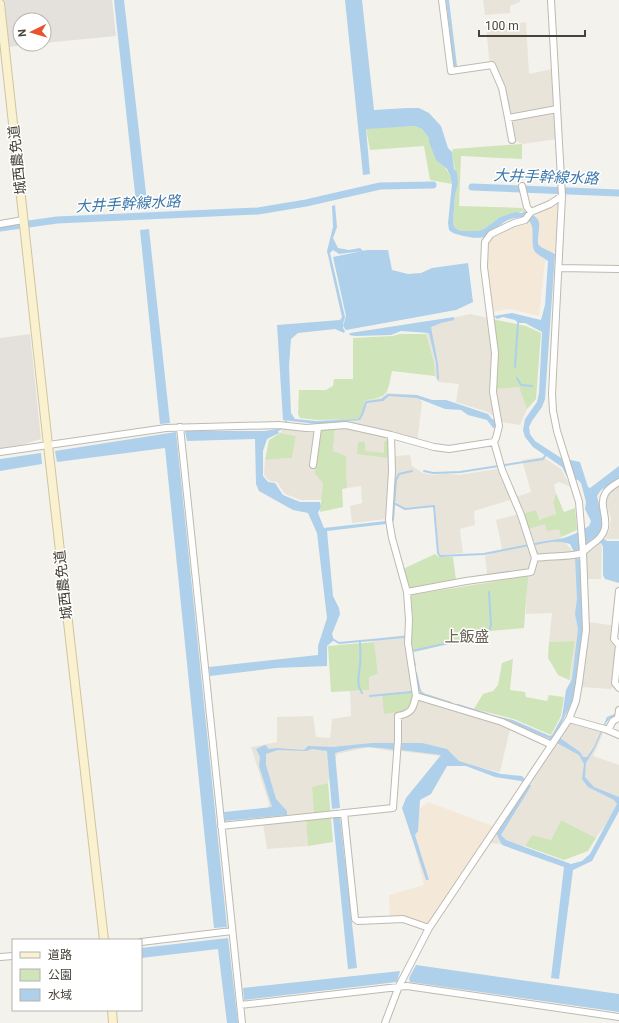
<svg xmlns="http://www.w3.org/2000/svg" width="619" height="1023" viewBox="0 0 619 1023" font-family="Roboto,'Noto Sans JP',sans-serif">
	<style>
		.residential { fill: #e8e4da }
		.commercial { fill: #f4e9d9 }
		.industrial { fill: #e4e1dd }
		.green { fill: #cfe4b9 }
		.water { fill: #aed0eb }
		.lines { fill: none; stroke-linecap: round; stroke-linejoin: round }
		.stream { stroke: #aed0eb; stroke-width: 2 }
		.canal { stroke: #aed0eb; stroke-width: 7 }
		.street-casing { stroke: #bfbaaf; stroke-width: 8 }
		.secondary-casing { stroke: #cfc59f; stroke-width: 10 }
		.street { stroke: #fff; stroke-width: 6 }
		.secondary { stroke: #faf1d0; stroke-width: 8 }
		.labels { text-anchor: middle; stroke-width: 3; stroke-linejoin: round; paint-order: stroke }
		.street-label { font-size: 14px; fill: #48433a; stroke: #fff }
		.water-label { font-size: 15px; font-style: italic; fill: #3c78ab; stroke: #fff }
		.neighbourhood-label { font-size: 15px; fill: #6a6152; stroke: #fff }
	</style>
	<rect width="100%" height="100%" fill="#f4f2ec"/>
	<!-- residential -->
	<path class="residential" d="M483 0H520V2L510 6V13L485 15Z
		M526 22 529 74 552 69 557 139 522 144 508 136 500 89 490 68 486 27Z
		M470 314 492 319 496 389 519 386 527 409 520 425 501 422 488 412 456 402 459 384 438 382 435 376 434 362 426 334 429 323Z
		M387 393 417 395 422 402 417 444 397 438 394 439V456L410 455 412 466 423 473 434 475 445 473 459 475 503 468 516 497 531 492 522 460 543 457 561 469 571 487 559 482 554 485 556 493 553 503 561 537 573 552 588 550 599 543 602 546 601 579H587L588 622 618 626 615 686 610 689 581 687 569 680 575 641 549 642 552 613 526 614 527 576 490 582 487 575 485 556 502 549 496 520 519 514 513 499 474 511 475 525 460 529 463 553 439 555 435 506 405 508 390 498 387 519 352 523 350 506 362 503 361 486 347 488 346 457 333 452 335 429 338 419H358L363 405 366 400 381 398Z
		M284 428 319 430 323 483 322 500H301L285 494 277 482 269 481 264 475 265 460 292 458 296 436 280 433Z
		M619 485V539H605L610 528 611 518 606 504V494Z
		M406 635 414 696 498 722 510 729 500 772 459 763 440 756 400 751 395 752 369 747 337 754 328 783 312 787 314 818 306 819 308 846 267 849 263 824 269 804 251 747 277 742V717L313 716 316 737 330 738 332 719 351 716 350 691 369 690V677L378 674 373 639Z
		M572 716 601 725 604 731 593 756 619 765V806L596 838 561 820 551 840 532 835 525 846 489 843Z"/>
	<!-- commercial -->
	<path class="commercial" d="M561 200 557 250 545 262 539 316 510 309 491 312 486 270V244L505 229 525 222Z
		M428 802 493 826 424 930 390 916 389 895 424 885 408 819Z"/>
	<!-- industrial -->
	<path class="industrial" d="M3 0H112L116 36 44 43V20H20V44H35L8 47Z
		M30 334 41 439 15 447 0 449V338Z"/>
	<!-- green -->
	<path class="green" d="M415 126 422 129 429 138 443 165 450 175 452 184 430 180 424 146 370 150 366 128Z
		M522 144V159L461 156 459 206 522 208 524 211 500 217 484 229 478 231H461L455 228 453 223 455 195 457 183 452 152 453 149Z
		M492 319 526 326 541 333 536 399 527 409 519 387 495 389Z
		M400 334H426L434 362 435 376 392 371C387 393 390 397 366 400 362 406 363 414 358 419L317 420 300 418 298 414 299 390H326L333 386 334 379H353V338L393 336Z
		M335 429 333 451 346 456 347 488 342 489 343 507 320 512 323 483 315 474 319 430Z
		M280 433 296 436 292 458 265 460 269 440Z
		M388 440V458L357 454 358 442H365V451L384 453V441Z
		M556 493 564 512 575 508 577 530 561 537 559 529 547 531 545 524 528 529 523 514 536 510 539 520 556 514 553 503Z
		M435 554 439 557H453L456 580 410 588 403 569Z
		M528 576 524 628 490 631 481 636 414 652 410 639 413 622 411 595Z
		M575 641 569 680 558 675 548 658 549 642Z
		M374 642 378 674 369 677V690L331 692 328 646Z
		M513 659 510 690 525 692 526 697 547 701 549 695 564 697 561 716 551 735 514 719 474 709 483 694 493 691 498 685 502 663Z
		M413 691 414 696 406 711 384 714 382 694Z
		M328 783 333 842 308 846 306 819 314 818 312 787Z
		M561 820 596 838 588 851 564 860 525 846 532 835 551 840Z"/>
	<!-- water -->
	<path class="water" d="M114 0H124L147 202 136 203Z
		M345 0H362L374 110 407 108H419L429 113 441 126 448 148 452 152 454 169 457 173 458 183 455 195 453 223 455 228 461 231H478L484 229 500 217 516 212 522 213 524 211C547 219 537 226 538 244L541 247 555 254 545 399 542 407 532 421 529 427 530 434 535 441 561 458 580 462 588 487 590 488 619 466V478L601 490 597 496 604 524 599 535 607 541H619V583L605 579 603 575V546L596 538 595 537 577 551 574 552 570 544C558 540 547 542 536 545L534 544 535 543C543 541 552 540 560 539 570 537 580 531 589 526L591 521 585 509 586 502 581 483 578 480 567 477 562 467 533 447 525 437 523 430 525 419 537 402 539 393 542 332 525 323H518L515 320 503 317 497 319 494 316 512 313 541 320 545 305 548 261C544 258 538 255 535 252 528 241 540 221 522 218 505 215 497 231 484 237 478 239 469 237 463 236 457 234 453 234 449 230L448 223 452 184 450 175 447 169 436 160 429 142V138L422 129 415 126 366 129 370 174 363 175Z
		M446 0H449L457 66 454 67Z
		M335 205 337 227 333 238 338 248 349 250 360 248 363 251 339 254 333 250 330 253 345 317 343 324V328L345 331 344 333 335 329 298 333 291 339 289 366 291 413 295 419 316 421 358 419C363 414 362 407 366 401L381 399 388 394 417 395 432 400H446L488 414 492 419 496 420V428H493L487 420 468 415 461 410 445 409 417 398 389 396 383 401 367 403 363 415 360 420 316 424 283 420 277 325 340 320 342 317 327 251 333 227 332 206Z
		M149 229 170 423 160 424 140 230Z
		M367 250H388L392 270 408 274 421 273 432 268 468 263 473 302 456 310 346 330 343 326 346 316 333 257Z
		M454 317V320L441 323 431 327 438 364 439 380 437 379 436 363 429 333 401 331 391 335 355 336 349 335 350 333Z
		M277 429 279 433 267 439 263 451V476L268 482 275 483 283 495 300 502H320L321 507 318 513 324 528 386 521V524L327 531 333 596 339 608 340 614 332 634 334 640 327 646V666L276 668 210 676 209 667 318 655V646L327 618 317 533 308 513 293 510 259 491 256 484 255 439 187 441 185 431H264Z
		M176 432 227 927 214 928 165 448 57 462 55 451Z
		M41 453 42 464 0 471V459Z
		M575 557 580 560 584 623 577 678 572 702 555 736 559 739 560 738 580 752 583 757H587L594 747 607 717 615 714 617 715 610 718 606 723 595 748 586 763 585 777 594 787 619 797V811L592 861 573 870 559 979 551 978 564 867 502 845 496 833 528 786 521 781 495 777 466 766H447L431 794 420 800 418 831 415 835 429 880H426L402 808 406 798 441 755 401 750 402 743H422L447 749 459 761 501 774 522 776 531 786 501 835 506 840 571 864 582 861 590 854 617 804 614 800 588 787 582 779 584 764 579 755 557 743 559 741 555 738 552 740 509 722 487 714 513 720 550 736 552 735 562 717 566 690 572 679 578 629 575 614 577 599Z
		M372 743H396L394 750C369 746 360 746 335 753L340 808 332 809 327 751 312 749 306 751 278 750 266 754V765L276 799 287 811V815L225 821 224 812 272 807 259 766 260 757 256 749 265 745 269 749 277 748 304 750 308 746 333 747Z
		M340 817 357 968 348 969 333 818Z
		M228 938 238 1023H227L218 949 141 958V948Z
		M416 965 619 994V1012L410 982 409 978Z
		M400 971 397 982 244 1000 243 988Z"/>
	<g class="lines">
		<!-- stream -->
		<path class="stream" d="M515 367 518 323
			M517 378 521 385 532 386
			M278 430 282 428 286 421
			M424 471 433 473 460 472 543 459 545 456
			M394 503 405 509 434 506 438 553 440 556 484 554 534 544
			M393 520 396 480 399 474 412 471
			M334 640 339 643 404 637
			M360 641C360 649 361 657 360 664 359 675 356 684 362 693
			M411 646 415 666
			M412 651 480 636 489 631 491 625 489 592
			M416 673 420 691 423 694 451 703
			M370 696 412 692
			M458 705 487 714"/>
		<!-- canal -->
		<path class="canal" d="M472 187 619 193
			M0 228 57 220 258 211 306 203 380 186 433 185"/>
		<defs>
			<path id="street" d="M442 0 451 71 492 65 502 88 508 118 557 109
				M508 118 512 140
				M522 186 527 207 531 212
				M0 224 23 220
				M559 268 619 269
				M180 427 242 1023
				M391 435 392 471 389 520 392 538 407 592 409 620 408 643 416 696 502 722 552 745
				M0 452 166 428 279 425 306 428 346 425 391 435 434 447 449 449 494 442
				M313 465 318 428
				M535 558C549 556 565 557 579 554 584 552 587 548 591 545 619 527 596 510 605 494 608 488 614 485 619 482
				M619 591 614 639 619 645 615 683 619 688
				M407 592 466 581 531 572 535 558 521 515 502 470 494 442 496 438 499 426 493 392 495 353 484 267 485 242 491 234 514 223 525 220 531 212 550 204 562 196
				M569 719 605 729 619 735
				M608 730 613 721 618 718 619 710
				M344 813 355 919 358 921 403 919 429 928
				M221 826 393 808 398 740V716C412 713 413 709 416 696
				M141 942 232 931
				M0 957 13 956
				M240 1005 407 986 619 1017
				M385 1023 399 986 429 928 569 719 576 701 579 683 586 630 583 552 579 502 557 431 553 411 552 394 562 196 551 0"/>
			<path id="secondary" d="M0 4 48 445 104 940
				M112 1010 113 1023"/>
		</defs>
		<!-- street casing -->
		<use href="#street" class="street-casing"/>
		<!-- secondary casing -->
		<use href="#secondary" class="secondary-casing"/>
		<!-- street -->
		<use href="#street" class="street"/>
		<!-- secondary -->
		<use href="#secondary" class="secondary"/>
	</g>
	<g class="labels">
		<!-- street labels -->
		<g class="street-label">
			<text transform="translate(17 160) rotate(-96)" y="5">城西農免道</text>
			<text transform="translate(63 585) rotate(-96)" y="5">城西農免道</text>
		</g>
		<!-- water labels -->
		<g class="water-label">
			<text transform="translate(546 177) rotate(2)" y="5">大井手幹線水路</text>
			<text transform="translate(128 204) rotate(-3)" y="5">大井手幹線水路</text>
		</g>
		<!-- neighbourhood labels -->
		<g class="neighbourhood-label">
			<text x="467" y="642">上飯盛</text>
		</g>
	</g>
	<!-- legend -->
	<rect x="12" y="939" width="130" height="72" fill="#ffffff" stroke="#b6b4b0"/>
	<rect x="20" y="952" width="20" height="6" fill="#faf1d0" stroke="#b6b4b0"/>
	<text x="48" y="959" font-size="12" fill="#48433a">道路</text>
	<rect x="20" y="969" width="20" height="12" fill="#cfe4b9" stroke="#b6b4b0"/>
	<text x="48" y="979" font-size="12" fill="#48433a">公園</text>
	<rect x="20" y="989" width="20" height="12" fill="#aed0eb" stroke="#b6b4b0"/>
	<text x="48" y="999" font-size="12" fill="#48433a">水域</text>
	<!-- north arrow -->
	<g transform="translate(32 32) rotate(265)"><circle r="19" fill="#ffffff" stroke="#b6b4b0"/>
	<path d="M0-3L7 15L0 10L-7 15Z" fill="#e75230"/>
	<text y="-6" font-size="11" font-weight="bold" text-anchor="middle" fill="#48433a">N</text>
	</g>
	<!-- scale -->
	<path d="M479 30v6h106v-6" fill="none" stroke="#48433a" stroke-width="2"/>
	<text x="485" y="30" font-size="12" fill="#48433a" stroke="#ffffff" stroke-width="3" paint-order="stroke">100 m</text>
</svg>
